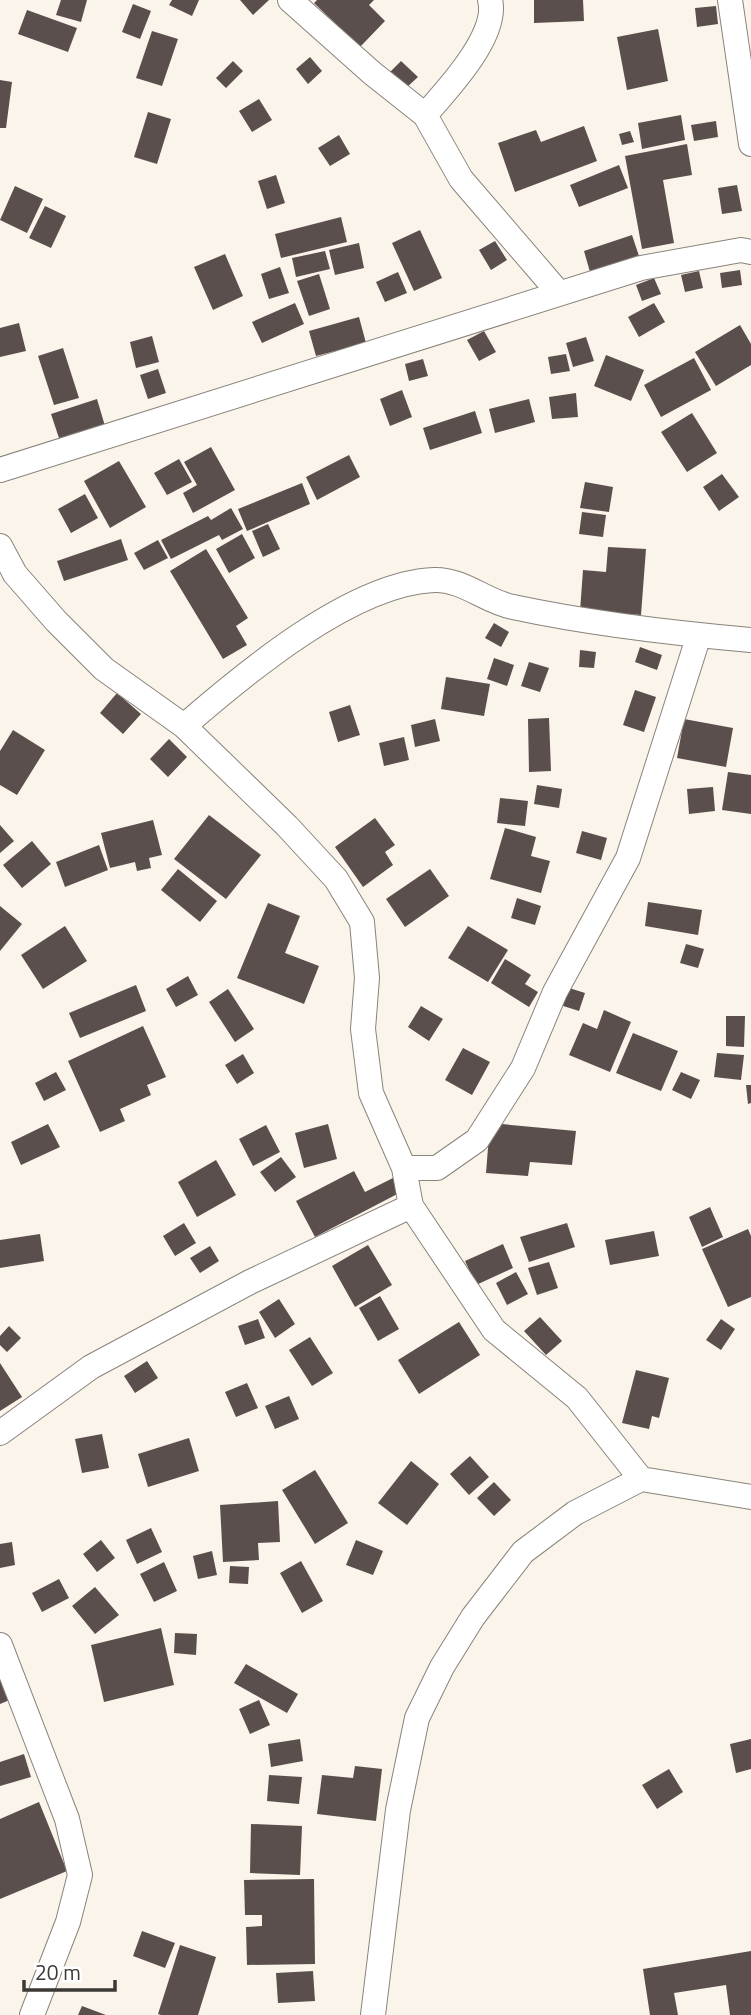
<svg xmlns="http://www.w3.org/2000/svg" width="751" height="2015" viewBox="0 0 751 2015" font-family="'Titillium Web',sans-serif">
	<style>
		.building { fill: #5a4f4d }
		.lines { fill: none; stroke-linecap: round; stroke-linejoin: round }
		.street-casing { stroke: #89837b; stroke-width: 26 }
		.street { stroke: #fff; stroke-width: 24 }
	</style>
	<rect width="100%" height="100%" fill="#fbf4eb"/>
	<!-- building -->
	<path class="building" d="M61 0H87L81 22 56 15Z
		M172 0H199L192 16 169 5Z
		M240 0H269L253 15Z
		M317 0H374L369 5 385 21 360 47 314 3Z
		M534 0H583L584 21 534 23Z
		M133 4 151 11 140 39 122 32Z
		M716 6 718 24 697 27 695 8Z
		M27 10 77 28 68 52 18 34Z
		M658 29 668 81 627 90 617 37Z
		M152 31 178 39 162 86 136 78Z
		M310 57 322 71 308 84 296 69Z
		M233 61 243 71 226 88 216 78Z
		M401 61 418 77 406 88 390 72Z
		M0 80 12 82 6 128H0Z
		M259 99 272 120 252 132 239 111Z
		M148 112 171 119 157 164 134 157Z
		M681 115 685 140 642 149 638 123Z
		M716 121 718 137 694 141 691 125Z
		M584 126 597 161 515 192 498 143 536 130 541 142Z
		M630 131 634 142 622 145 619 134Z
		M339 135 350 154 330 166 318 148Z
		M687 144 692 175 663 180 674 243 642 249 625 156Z
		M619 165 628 188 579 207 570 185Z
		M276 175 285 203 267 209 258 181Z
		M737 185 742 211 722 214 718 188Z
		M15 186 43 199 27 233 0 220Z
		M45 206 66 216 51 248 29 238Z
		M341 217 347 242 281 258 275 234Z
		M420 230 442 278 414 291 392 243Z
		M632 235 639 256 590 272 584 251Z
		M495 241 507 260 491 270 479 250Z
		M359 243 364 268 335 275 329 250Z
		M325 251 330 269 296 277 292 258Z
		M225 254 243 296 213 310 194 267Z
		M280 267 289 293 269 299 261 274Z
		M740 270 742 285 722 288 720 273Z
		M699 271 703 288 685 292 681 275Z
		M398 272 407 293 385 302 376 282Z
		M319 274 330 309 309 316 297 281Z
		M654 278 661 294 642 301 636 285Z
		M295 303 304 324 262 343 252 322Z
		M654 303 665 322 639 337 628 317Z
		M359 317 366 343 316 356 309 331Z
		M19 323 26 351 0 357V328Z
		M740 325 751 344V365L716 386 695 352Z
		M484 331 496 352 479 361 467 340Z
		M152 336 159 362 136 368 130 342Z
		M586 337 594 361 573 367 566 343Z
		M63 348 79 398 54 405 38 356Z
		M566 354 570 371 551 374 548 357Z
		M606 355 644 370 631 401 594 386Z
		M694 358 711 390 661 417 644 385Z
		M423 359 428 376 409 381 405 364Z
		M158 369 166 393 148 399 140 375Z
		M402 390 412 417 390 426 380 399Z
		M576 393 578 417 552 419 549 397Z
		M97 399 105 426 60 441 51 414Z
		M529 399 535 422 495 433 489 409Z
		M475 411 482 433 430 450 423 428Z
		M692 413 717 453 687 472 661 432Z
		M211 447 235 490 193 513 183 493 197 485 184 462Z
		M349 455 360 477 317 500 306 477Z
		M179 459 192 482 167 495 154 473Z
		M119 461 146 507 110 528 84 481Z
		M722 474 739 497 719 511 703 487Z
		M585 482 613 487 609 512 580 508Z
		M302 483 310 504 247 531 238 509Z
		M85 494 98 518 71 533 58 509Z
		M231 508 243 529 222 540 219 535 171 559 161 540 208 516 211 520Z
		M582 512 606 515 603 537 579 534Z
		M268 524 280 549 263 557 252 531Z
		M242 534 255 558 229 573 216 549Z
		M121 539 128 560 64 581 57 561Z
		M158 540 168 558 144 570 134 553Z
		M608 547 646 549 641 615 580 611 583 570 606 572Z
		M206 549 248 618 236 626 247 645 223 659 170 571Z
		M494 623 509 632 501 647 485 638Z
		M640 647 662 655 657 670 635 662Z
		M580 650 596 652 594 668 579 667Z
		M494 658 514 665 507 686 487 679Z
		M529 662 549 668 540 692 521 686Z
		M446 677 490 684 484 716 441 709Z
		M635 690 656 697 644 732 623 725Z
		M117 693 141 714 123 734 100 713Z
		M350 705 360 735 338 742 329 712Z
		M549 718 551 771 529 772 528 719Z
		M435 719 440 741 415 747 411 725Z
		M684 719 733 728 726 767 677 758Z
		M13 730 45 750 17 795 0 785V751Z
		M404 737 409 760 384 766 379 743Z
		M169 739 187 757 168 777 150 759Z
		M728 772 751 775V814L722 810Z
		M537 785 562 789 559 808 534 804Z
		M713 787 715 811 689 814 687 789Z
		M500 798 528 801 525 826 497 823Z
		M209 815 261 855 226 899 174 859Z
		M375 818 395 845 385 852 393 865 363 887 335 847Z
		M153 820 162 855 149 858 151 868 137 871 135 862 110 868 101 833Z
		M0 825 14 841 0 853Z
		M505 828 536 837 531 856 550 861 541 893 490 879Z
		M582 831 607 838 601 860 576 853Z
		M32 841 51 864 22 888 3 865Z
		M99 845 108 870 65 887 56 862Z
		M178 869 217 901 200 922 161 890Z
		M430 869 449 896 405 927 386 899Z
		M517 898 541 906 535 925 511 918Z
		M648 902 702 910 698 935 645 926Z
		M268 903 300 916 285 953 319 966 304 1004 237 978Z
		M0 906 22 924 0 951Z
		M65 926 87 961 43 989 21 955Z
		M468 926 508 950 488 982 448 958Z
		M686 944 704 949 698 968 680 963Z
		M505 959 531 975 525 984 538 992 529 1007 491 983Z
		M188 976 198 995 176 1007 166 989Z
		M136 985 146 1011 80 1038 69 1013Z
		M563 986 585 993 579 1011 557 1004Z
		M228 989 254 1029 235 1042 209 1002Z
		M421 1006 443 1019 429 1041 408 1027Z
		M604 1010 631 1022 610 1072 569 1055 583 1023 597 1029Z
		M726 1016H745L744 1047 726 1046Z
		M143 1026 166 1077 147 1085 151 1095 120 1109 125 1121 100 1132 68 1061Z
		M633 1033 678 1051 661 1091 616 1073Z
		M463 1048 490 1062 472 1095 445 1080Z
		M717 1053 744 1055 741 1080 714 1077Z
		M243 1054 254 1073 237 1084 225 1065Z
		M56 1072 66 1090 44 1101 35 1083Z
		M681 1072 700 1080 691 1099 672 1090Z
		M746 1085H751V1103L748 1104Z
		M490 1123 576 1131 572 1165 530 1162 528 1176 486 1173Z
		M48 1124 60 1147 21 1165 11 1142Z
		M328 1124 337 1159 304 1168 295 1133Z
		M266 1125 280 1152 253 1166 239 1139Z
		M281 1157 296 1177 275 1192 260 1172Z
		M216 1160 236 1195 197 1217 178 1182Z
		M354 1171 365 1192 397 1176 405 1190 315 1237 296 1201Z
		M710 1207 723 1237 702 1247 689 1217Z
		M184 1223 196 1243 175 1256 163 1236Z
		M567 1223 575 1247 529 1262 520 1237Z
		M748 1229 751 1236V1297L728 1307 702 1249Z
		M654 1231 659 1256 610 1265 605 1240Z
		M40 1234 44 1261 0 1268V1240Z
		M503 1244 513 1268 476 1285 465 1261Z
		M368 1245 392 1285 355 1307 332 1266Z
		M210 1246 219 1261 200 1273 190 1258Z
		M549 1262 558 1288 537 1295 528 1268Z
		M516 1272 528 1294 507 1305 496 1283Z
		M380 1296 399 1329 378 1341 359 1308Z
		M279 1299 295 1324 275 1338 259 1312Z
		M540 1317 562 1341 546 1355 524 1331Z
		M258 1319 265 1338 245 1345 238 1326Z
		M721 1319 735 1329 721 1350 706 1340Z
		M459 1322 480 1355 419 1394 398 1360Z
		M9 1326 21 1338 7 1352 0 1345V1336Z
		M310 1337 333 1373 312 1386 289 1350Z
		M147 1361 158 1378 135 1393 124 1376Z
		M0 1363 22 1397 0 1411Z
		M636 1370 669 1378 659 1418 652 1416 649 1429 622 1423Z
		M247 1383 258 1408 236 1417 225 1392Z
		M289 1396 299 1419 275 1429 265 1406Z
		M102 1434 109 1468 82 1473 75 1439Z
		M189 1438 199 1471 148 1487 138 1454Z
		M470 1456 489 1477 469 1495 450 1474Z
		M411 1461 439 1484 407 1525 378 1503Z
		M315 1470 348 1523 315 1544 282 1490Z
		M494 1482 511 1500 494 1516 477 1498Z
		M278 1501 280 1542 258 1543 259 1560 223 1562 220 1505Z
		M151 1528 162 1552 137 1564 126 1540Z
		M101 1540 115 1558 97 1572 83 1554Z
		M356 1540 383 1551 373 1575 346 1565Z
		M12 1542 15 1565 0 1568V1544Z
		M212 1551 217 1575 198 1579 193 1556Z
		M301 1561 323 1601 302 1613 280 1573Z
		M164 1562 177 1591 154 1602 140 1574Z
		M230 1566 249 1567 248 1584 229 1583Z
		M59 1579 69 1598 42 1612 32 1593Z
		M95 1587 119 1615 95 1634 72 1606Z
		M161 1628 174 1685 104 1702 91 1645Z
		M175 1633 197 1634 196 1655 174 1653Z
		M246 1664 298 1694 287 1713 234 1683Z
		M4 1677 12 1699 0 1704V1679Z
		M259 1700 270 1725 250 1734 239 1709Z
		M300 1739 303 1761 271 1767 268 1744Z
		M751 1739V1769L736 1773 730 1744Z
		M24 1754 31 1777 0 1786V1762Z
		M355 1766 382 1769 376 1821 317 1814 322 1775 353 1778Z
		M669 1769 683 1792 657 1809 642 1785Z
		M269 1775 302 1777 299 1804 267 1801Z
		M39 1802 67 1871 0 1899V1819Z
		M251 1824 302 1826 300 1875 250 1873Z
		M314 1879 315 1964 247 1965 246 1927 262 1926V1915H245L244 1880Z
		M142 1931 175 1943 165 1968 133 1956Z
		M180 1945 216 1957 198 2015H161L158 2014Z
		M751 1951V2015H730L726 1985 674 1993 678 2015H650L643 1969Z
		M313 1971 315 2001 278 2003 276 1973Z
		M82 2006 106 2015H78Z"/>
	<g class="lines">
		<defs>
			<path id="street" d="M290 0 372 73 425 115 461 179 559 293
				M730 0 751 144
				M425 115C447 90 499 35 490 0
				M0 470 641 268 741 250 751 252
				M0 546 15 574 56 621 104 669 184 726 287 826 336 879 362 922 367 978 363 1029 371 1093 404 1168 411 1206 494 1330 577 1398 641 1479
				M184 726C244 674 352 583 434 580 463 579 486 602 513 607 592 624 671 633 751 640
				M404 1168H437L477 1140 523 1068 555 992 628 858 699 635
				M0 1433 91 1367 250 1282 411 1206
				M0 1645 67 1819 80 1875 68 1922 32 2015
				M373 2015 398 1810 417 1718 442 1667 473 1617 523 1552 575 1513 641 1479 751 1497"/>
		</defs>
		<!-- street casing -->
		<use href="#street" class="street-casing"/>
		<!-- street -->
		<use href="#street" class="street"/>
	</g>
	<!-- scale -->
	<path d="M24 1980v10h91v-10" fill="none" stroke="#3b3835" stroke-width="3.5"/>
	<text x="35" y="1980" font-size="21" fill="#3b3835" stroke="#ffffff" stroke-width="5" paint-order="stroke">20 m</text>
</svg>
